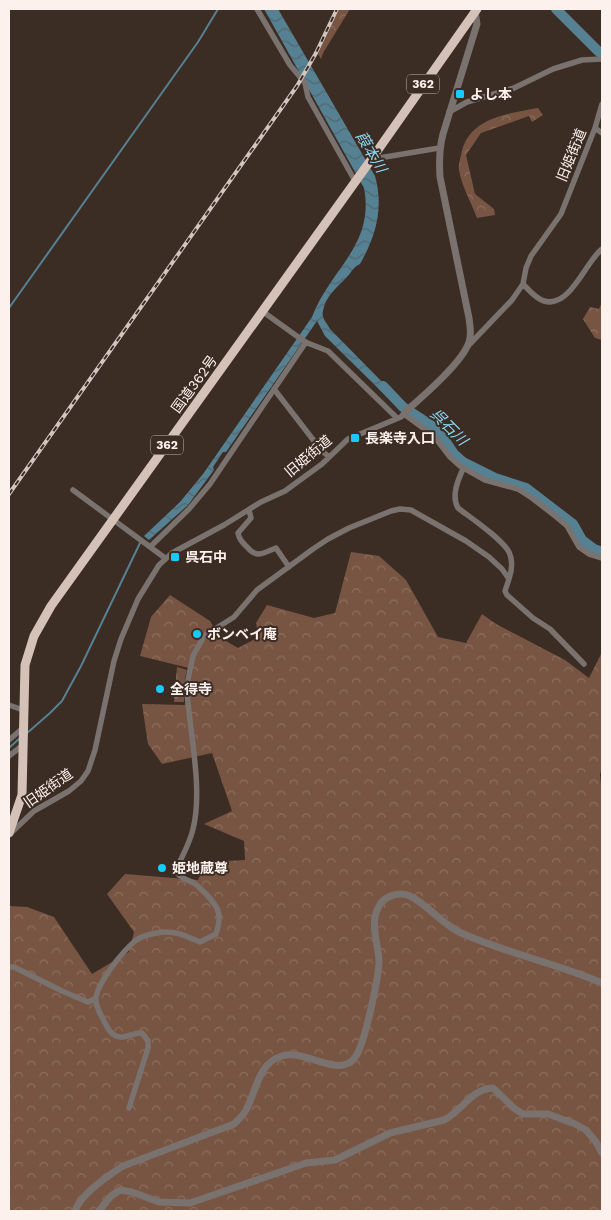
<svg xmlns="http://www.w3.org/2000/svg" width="611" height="1220" viewBox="0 0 611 1220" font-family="'Work Sans','Noto Sans JP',sans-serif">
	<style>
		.forest { fill: url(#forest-crowns) }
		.cemetery { fill: url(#cemetery-stones) }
		.water { fill: url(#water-waves) }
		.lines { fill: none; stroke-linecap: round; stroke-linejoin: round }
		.stream { stroke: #568192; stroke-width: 2 }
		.river { stroke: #568192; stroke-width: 10 }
		.minor { stroke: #7a726e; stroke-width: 5.5 }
		.tertiary { stroke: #7a726e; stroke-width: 7 }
		.trunk { stroke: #d4c1b8; stroke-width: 9 }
		.rail-casing { stroke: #d1c5bf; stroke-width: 4 }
		.rail { stroke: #3b2c24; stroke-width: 2; stroke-dasharray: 5.5; stroke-linecap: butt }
		.poi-dot { fill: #18cafc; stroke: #3b2c24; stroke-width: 2 }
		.labels { text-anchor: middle; stroke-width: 4; stroke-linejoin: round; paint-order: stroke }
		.shield { fill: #3b2c24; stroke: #c2b6b0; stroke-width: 1 }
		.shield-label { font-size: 12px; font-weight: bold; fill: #fcf1ec }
		.poi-label { font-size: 14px; font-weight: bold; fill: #fcf1ec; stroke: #3b2c24; text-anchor: start }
		.street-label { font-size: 14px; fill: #fcf1ec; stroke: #3b2c24 }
		.water-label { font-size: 15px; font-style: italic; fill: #8ad5f1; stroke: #3b2c24 }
	</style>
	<defs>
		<pattern id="forest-crowns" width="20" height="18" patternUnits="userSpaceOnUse" patternTransform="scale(1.25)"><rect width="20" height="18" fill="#785543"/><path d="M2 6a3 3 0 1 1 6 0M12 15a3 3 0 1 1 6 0" fill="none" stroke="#8c6e5e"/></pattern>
		<pattern id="cemetery-stones" width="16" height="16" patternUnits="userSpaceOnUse" patternTransform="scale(1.25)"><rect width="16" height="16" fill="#725241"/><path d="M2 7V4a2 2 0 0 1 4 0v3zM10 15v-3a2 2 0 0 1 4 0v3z" fill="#876b5d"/></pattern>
		<pattern id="water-waves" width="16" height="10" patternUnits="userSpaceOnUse" patternTransform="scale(1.25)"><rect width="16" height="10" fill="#568192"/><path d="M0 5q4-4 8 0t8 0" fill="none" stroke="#526770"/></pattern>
	</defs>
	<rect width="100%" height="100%" fill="#3b2c24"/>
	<!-- forest -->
	<path class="forest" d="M339 9H350L323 53 321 59 318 54Z
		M538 108 543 115 532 122 529 116 481 133 466 155 475 194 494 209 495 215 477 218C472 204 461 185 459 170 458 166 460 160 461 155 468 117 507 114 538 108Z
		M602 302V340L595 338 583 319 590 307 599 309Z
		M351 552 379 556 406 580 438 637 466 643 482 614 496 624 565 660 589 678 601 654 602 631V767L600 775 602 793V1211H9V906L27 907 54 917 92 974 129 952 134 932 107 894 125 874 198 880 206 862 245 860 244 841 204 824 232 811 212 753 162 764 148 744 142 704 185 705 193 669 140 656 151 617 170 595 210 621 219 637 238 648 259 637 256 623 267 605 314 618 335 613Z"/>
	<!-- cemetery -->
	<path class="cemetery" d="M177 667 187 670 185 678 184 702H174Z"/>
	<!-- water -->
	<path class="water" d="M264 9H278L375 176C384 208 376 236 360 264 353 267 351 273 346 278 337 287 325 297 323 311 321 318 327 323 330 329L393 393 390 400 325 336 317 321 226 452H223L213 467 214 470 188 505 149 540 144 536 180 502 203 474 312 317C330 269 375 245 364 188Z"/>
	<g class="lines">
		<!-- stream -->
		<path class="stream" d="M9 308 198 42 218 9
			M26 734 50 713 62 701 81 666 140 543
			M9 748 20 738"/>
		<!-- river -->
		<path class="river" d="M556 9 598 51 602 54
			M383 386 403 407 432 426 444 439 454 454 463 462 495 478 526 488 573 524 582 540 594 549 602 552"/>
		<!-- minor -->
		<path class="minor" d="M257 9 290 65 305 83 308 97 355 181
			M449 112 467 102 514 88 553 69 582 60 602 59
			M595 128 602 133
			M373 157 379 158 439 148
			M523 284C529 290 536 299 544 301 570 309 586 261 602 249
			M262 311 305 342 328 351 397 418
			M467 347 512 300 523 284 526 268 531 256 561 214 595 128 602 104
			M274 389 321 450 329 457
			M404 414 434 436 450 457 460 466 485 480 518 489 532 498 554 515 567 526 579 547 589 554 602 558
			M73 490 165 558
			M249 510 251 518 238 533C239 539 242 542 247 547 257 559 263 553 276 548L289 567
			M151 546 189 509 210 484 306 342
			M509 579 505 591 507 595 533 618 550 629 584 664
			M9 705 23 710
			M9 740 23 728
			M9 756 23 745
			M11 833 34 811 69 791 81 781 88 771 95 750 114 661 121 639 138 599 159 565 172 553 224 525 261 502 285 491 322 464 348 439 401 417 405 412
			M9 967H14L62 991 88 1002 95 999
			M129 1108 148 1048V1041L142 1033C134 1032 124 1040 116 1036 109 1033 106 1025 103 1019 99 1012 95 1004 96 997 99 981 122 952 135 941 141 936 155 933 163 932 177 931 188 937 200 942L216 934C222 915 220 909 206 894 202 891 199 886 194 883 188 880 182 879 177 873V868C182 856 190 843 193 829 203 790 190 733 187 692L188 680 193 656 204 636 234 617 257 590 313 549 328 539 349 528 391 511 400 509 411 510 466 541 489 557 502 569 509 579C512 570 513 560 509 552 501 538 471 518 458 508 451 496 458 480 463 469"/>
		<!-- tertiary -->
		<path class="tertiary" d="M405 412C422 397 463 362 469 342 472 334 470 327 469 318L440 177C439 162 439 149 443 134L477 24 475 11
			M75 1211C80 1195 109 1175 123 1166L234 1124C238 1120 243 1116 246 1110 257 1090 258 1063 282 1056 306 1048 341 1081 356 1056 365 1042 379 977 379 960 378 944 370 923 378 908 383 896 399 891 410 896 428 905 441 923 459 932 505 953 556 963 602 983
			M99 1211 111 1196 120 1190 132 1192 159 1202 190 1203 306 1163 335 1160 390 1133 444 1120C462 1111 471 1089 493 1088L515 1109 523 1114H548L575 1124 586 1130 596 1142 602 1153"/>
		<!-- trunk -->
		<path class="trunk" d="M9 833 22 795 25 665 34 636 51 606 373 157 477 9"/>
		<defs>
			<path id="rail" d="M9 494 297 86 316 53 337 9"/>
		</defs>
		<!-- rail casing -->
		<use href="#rail" class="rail-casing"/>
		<!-- rail -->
		<use href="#rail" class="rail"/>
	</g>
	<!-- markers -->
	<g class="poi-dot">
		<rect x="455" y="89" width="10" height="10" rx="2.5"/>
		<rect x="350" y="433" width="10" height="10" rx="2.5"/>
		<rect x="170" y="552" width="10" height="10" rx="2.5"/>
		<circle cx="197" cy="634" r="5"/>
		<circle cx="160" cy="689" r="5"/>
		<circle cx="162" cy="868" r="5"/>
	</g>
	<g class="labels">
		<!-- shield labels -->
		<g class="shield">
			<rect x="407" y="74.5" width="32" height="19" rx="4"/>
			<rect x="151" y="435.5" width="32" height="19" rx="4"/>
		</g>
		<g class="shield-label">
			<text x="423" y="88">362</text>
			<text x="167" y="449">362</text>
		</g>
		<!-- poi labels -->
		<g class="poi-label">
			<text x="470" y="99">よし本</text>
			<text x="365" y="443">長楽寺入口</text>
			<text x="185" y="562">呉石中</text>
			<text x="207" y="639">ボンベイ庵</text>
			<text x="170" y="694">全得寺</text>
			<text x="172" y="873">姫地蔵尊</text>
		</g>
		<!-- street labels -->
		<g class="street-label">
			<text transform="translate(571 155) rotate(-68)" y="5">旧姫街道</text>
			<text transform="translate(194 384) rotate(-54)" y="5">国道362号</text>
			<text transform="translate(308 456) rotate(-40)" y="5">旧姫街道</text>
			<text transform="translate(48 788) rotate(-35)" y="5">旧姫街道</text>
		</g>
		<!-- water labels -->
		<g class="water-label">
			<text transform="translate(371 152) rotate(59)" y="5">葭本川</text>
			<text transform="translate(449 427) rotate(45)" y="5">呉石川</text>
		</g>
	</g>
	<!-- border -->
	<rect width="611" height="1220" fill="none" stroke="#fcf1ec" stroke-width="20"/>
</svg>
